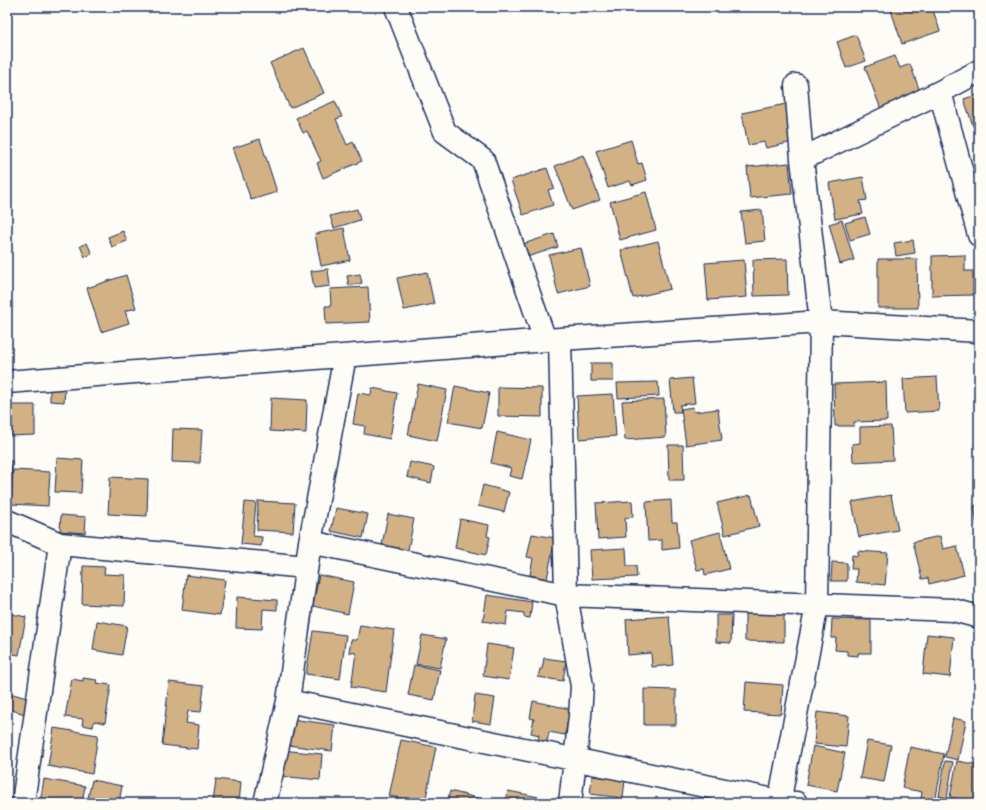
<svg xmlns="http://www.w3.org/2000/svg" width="986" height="810" viewBox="0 0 986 810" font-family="Mali,sans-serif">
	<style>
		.building { fill: #d2b185; stroke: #1b2f5e }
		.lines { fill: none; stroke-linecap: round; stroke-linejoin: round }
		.minor-casing { stroke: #1b2f5e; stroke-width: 25 }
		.minor { stroke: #fdfcf7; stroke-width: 22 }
	</style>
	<rect width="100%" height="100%" fill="#fdfcf7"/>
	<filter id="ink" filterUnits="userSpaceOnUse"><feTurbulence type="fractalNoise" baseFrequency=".025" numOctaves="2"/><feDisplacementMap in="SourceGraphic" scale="8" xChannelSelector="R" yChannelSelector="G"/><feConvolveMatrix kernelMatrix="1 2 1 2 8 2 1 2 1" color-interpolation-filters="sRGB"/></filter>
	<g filter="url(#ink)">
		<!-- building -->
		<path class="building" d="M890 7H932L940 31 902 44Z
			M856 35 866 61 846 68 837 42Z
			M304 48 324 93 290 108 270 63Z
			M895 56 900 68 910 64 922 97 882 112 865 67Z
			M979 94V130L975 132 964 99Z
			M335 101 342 117 336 119 347 145 353 142 362 161 323 178 317 163 321 161 307 131 303 133 296 118Z
			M786 104 793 142 766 148 764 142 748 145 742 113Z
			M260 139 277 192 251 200 233 148Z
			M631 140 638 164 642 163 647 180 632 185 630 181 608 188 596 151Z
			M583 155 600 200 572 210 555 166Z
			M789 163 792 194 750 198 747 167Z
			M547 168 554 188 548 190 553 205 523 215 511 180Z
			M863 177 867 200 860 201 863 214 835 219 829 183Z
			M646 192 656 230 620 240 610 202Z
			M357 209 360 220 334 228 330 216Z
			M762 210 765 241 745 243 741 212Z
			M865 217 870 234 850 240 845 223Z
			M842 220 854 260 840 264 829 224Z
			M344 228 350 260 321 266 315 234Z
			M123 231 127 241 112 247 108 237Z
			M554 234 558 247 527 257 523 244Z
			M913 240 915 253 896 256 894 243Z
			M658 241 670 289 633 298 621 250Z
			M87 243 92 254 85 257 80 246Z
			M581 248 590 286 558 294 549 255Z
			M965 255V271H973V295L932 296V256Z
			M787 259 788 295 754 296 753 260Z
			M878 259H917L918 308H878Z
			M744 260 747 297 708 300 705 263Z
			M328 269 330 286 314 288 311 271Z
			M427 272 434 304 404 310 397 278Z
			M360 274 362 283 349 286 347 276Z
			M126 275 136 308 125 311 129 323 101 332 87 288Z
			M368 287 370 322 326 324 325 306H331L330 289Z
			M591 363H613V381H591Z
			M937 377 939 411 905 413 903 379Z
			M692 378 695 403 680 405 681 412H673L670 380Z
			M658 382 659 396 618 398 617 383Z
			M886 382 887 421 854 422V426H835L834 384Z
			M418 384 447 390 437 441 408 435Z
			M455 386 489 393 482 428 448 422Z
			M498 387 542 388V417L498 416Z
			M50 388 65 389 64 402 50 401Z
			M372 388 397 393 390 439 364 434 365 426 353 424 358 393 371 395Z
			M613 394 616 436 579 439 577 396Z
			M271 398 307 400 306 433 270 431Z
			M664 399 666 437 625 440 622 401Z
			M7 405H35V435L7 436Z
			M693 407 694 412 718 409 722 440 686 445 681 409Z
			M891 426 893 460 853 462 852 444 860 443V427Z
			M173 429 202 430 200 463 172 462Z
			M497 432 531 440 522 479 509 476 511 468 491 463Z
			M668 445H683L684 480H669Z
			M57 458 83 460 81 493 55 492Z
			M7 461H12L10 490H7Z
			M410 462 434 467 431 483 407 477Z
			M13 470 50 472 48 506 11 504Z
			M110 477 148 479 147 516 108 514Z
			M483 485 509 492 504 512 478 506Z
			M751 495 759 526 725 535 717 503Z
			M891 495 898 530 859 537 852 502Z
			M671 500 672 522H677L679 548 662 550V540L648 541 646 502Z
			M258 501 295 503 293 532 257 530Z
			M632 501 633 517 625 518 626 537 598 539 596 503Z
			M245 502 256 503 253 536 262 537 261 546 241 544Z
			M979 505V538L974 506Z
			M336 508 368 514 363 538 331 531Z
			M388 514 414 519 408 550 382 545Z
			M61 515 86 517 85 533 60 531Z
			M460 519 489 525 487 536 490 537 486 555 455 548Z
			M720 532 729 569 705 575 704 569 697 570 689 540Z
			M532 534 555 538 547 579 530 575 533 558 527 557Z
			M940 536 943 549 957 546 964 575 929 584 928 578 922 579 913 542Z
			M626 548 627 566H636L637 577 592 579 590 550Z
			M858 551 888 553 885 585 856 582 857 569H851L852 555 858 556Z
			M832 562 847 563V581H831Z
			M83 566 105 567 104 574 125 575 124 606 82 604Z
			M186 575 225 580 220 615 182 610Z
			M319 575 354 582 348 614 313 606Z
			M487 595 532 602 530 618 524 617V613L508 611 506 625 483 621Z
			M237 597 277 600V610L263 609 262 629 236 628Z
			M745 611 784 612V642L745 641Z
			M7 613 26 617 19 655 7 653Z
			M716 615H732L731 643 716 642Z
			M669 616 673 665 652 667 651 653 628 655 626 619Z
			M832 619 871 620V653H858V656L847 655V651L835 650 836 638H831Z
			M97 621 127 626 122 655 93 650Z
			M360 625 394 630 386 692 351 687 356 653 349 652 351 640H357Z
			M313 631 346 635 340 679 306 674Z
			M927 634 954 637 950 677 923 674Z
			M422 635 446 639 440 668 416 664Z
			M487 644 514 648 509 680 483 676Z
			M544 658 566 661 563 681 538 677 540 669H542Z
			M414 665 440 670 434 700 408 695Z
			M83 678 97 680 96 683 111 685 105 723 94 721 93 727 82 725 83 719 65 717 72 679 83 681Z
			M169 682 204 686 201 712 188 711 186 723 199 725 197 749 162 745Z
			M746 682 783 685 781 714 744 712Z
			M644 689 676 690V725H644Z
			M13 694 37 701 32 716 8 709Z
			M475 695 495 698 491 724 472 721Z
			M533 701 570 709 565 735 549 732 547 742 538 740 539 735 531 733 534 719 530 718Z
			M817 712 849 716 846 747 814 744Z
			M953 718 966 721 958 760 945 757Z
			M291 719 335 725 332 751 288 745Z
			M54 728 98 735 92 774 48 766Z
			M401 740 436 747 425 803 389 796Z
			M867 741 891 745 884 782 860 778Z
			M813 746 845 753 837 791 806 785Z
			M910 747 944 754 935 802 921 799 922 792 902 788Z
			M281 750 322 754 320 780 279 776Z
			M945 761 953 762 947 798 939 796Z
			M957 761 979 765V782L975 803 950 797Z
			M592 776 625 780 623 798 590 794Z
			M44 779 85 786 82 803H40Z
			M216 779 241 782 239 803H213Z
			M92 780 122 786 119 803 88 798Z
			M450 791 485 800 484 803H447Z
			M508 791 544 798 543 803H506Z"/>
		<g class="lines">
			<defs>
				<path id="minor" d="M396 7 445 132 483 160 545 340
					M940 92 979 235
					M802 159 940 92 979 71
					M560 339 566 595 582 686 580 716 570 803
					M7 382 560 339 821 322 979 331
					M7 521 60 544
					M310 542 566 595 953 610 979 617
					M288 701 779 801 796 803
					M23 803 60 544 306 567
					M265 803 288 701 310 542 345 356
					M779 803 817 605 821 322 802 159 796 85"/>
			</defs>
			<!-- minor casing -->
			<use href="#minor" class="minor-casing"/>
			<!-- minor -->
			<use href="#minor" class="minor"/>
		</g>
	</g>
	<!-- margin -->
	<rect width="986" height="810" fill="none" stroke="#fdfcf7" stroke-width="24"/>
	<rect x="12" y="12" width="962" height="786" fill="none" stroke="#1b2f5e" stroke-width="1.5" filter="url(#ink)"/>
</svg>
